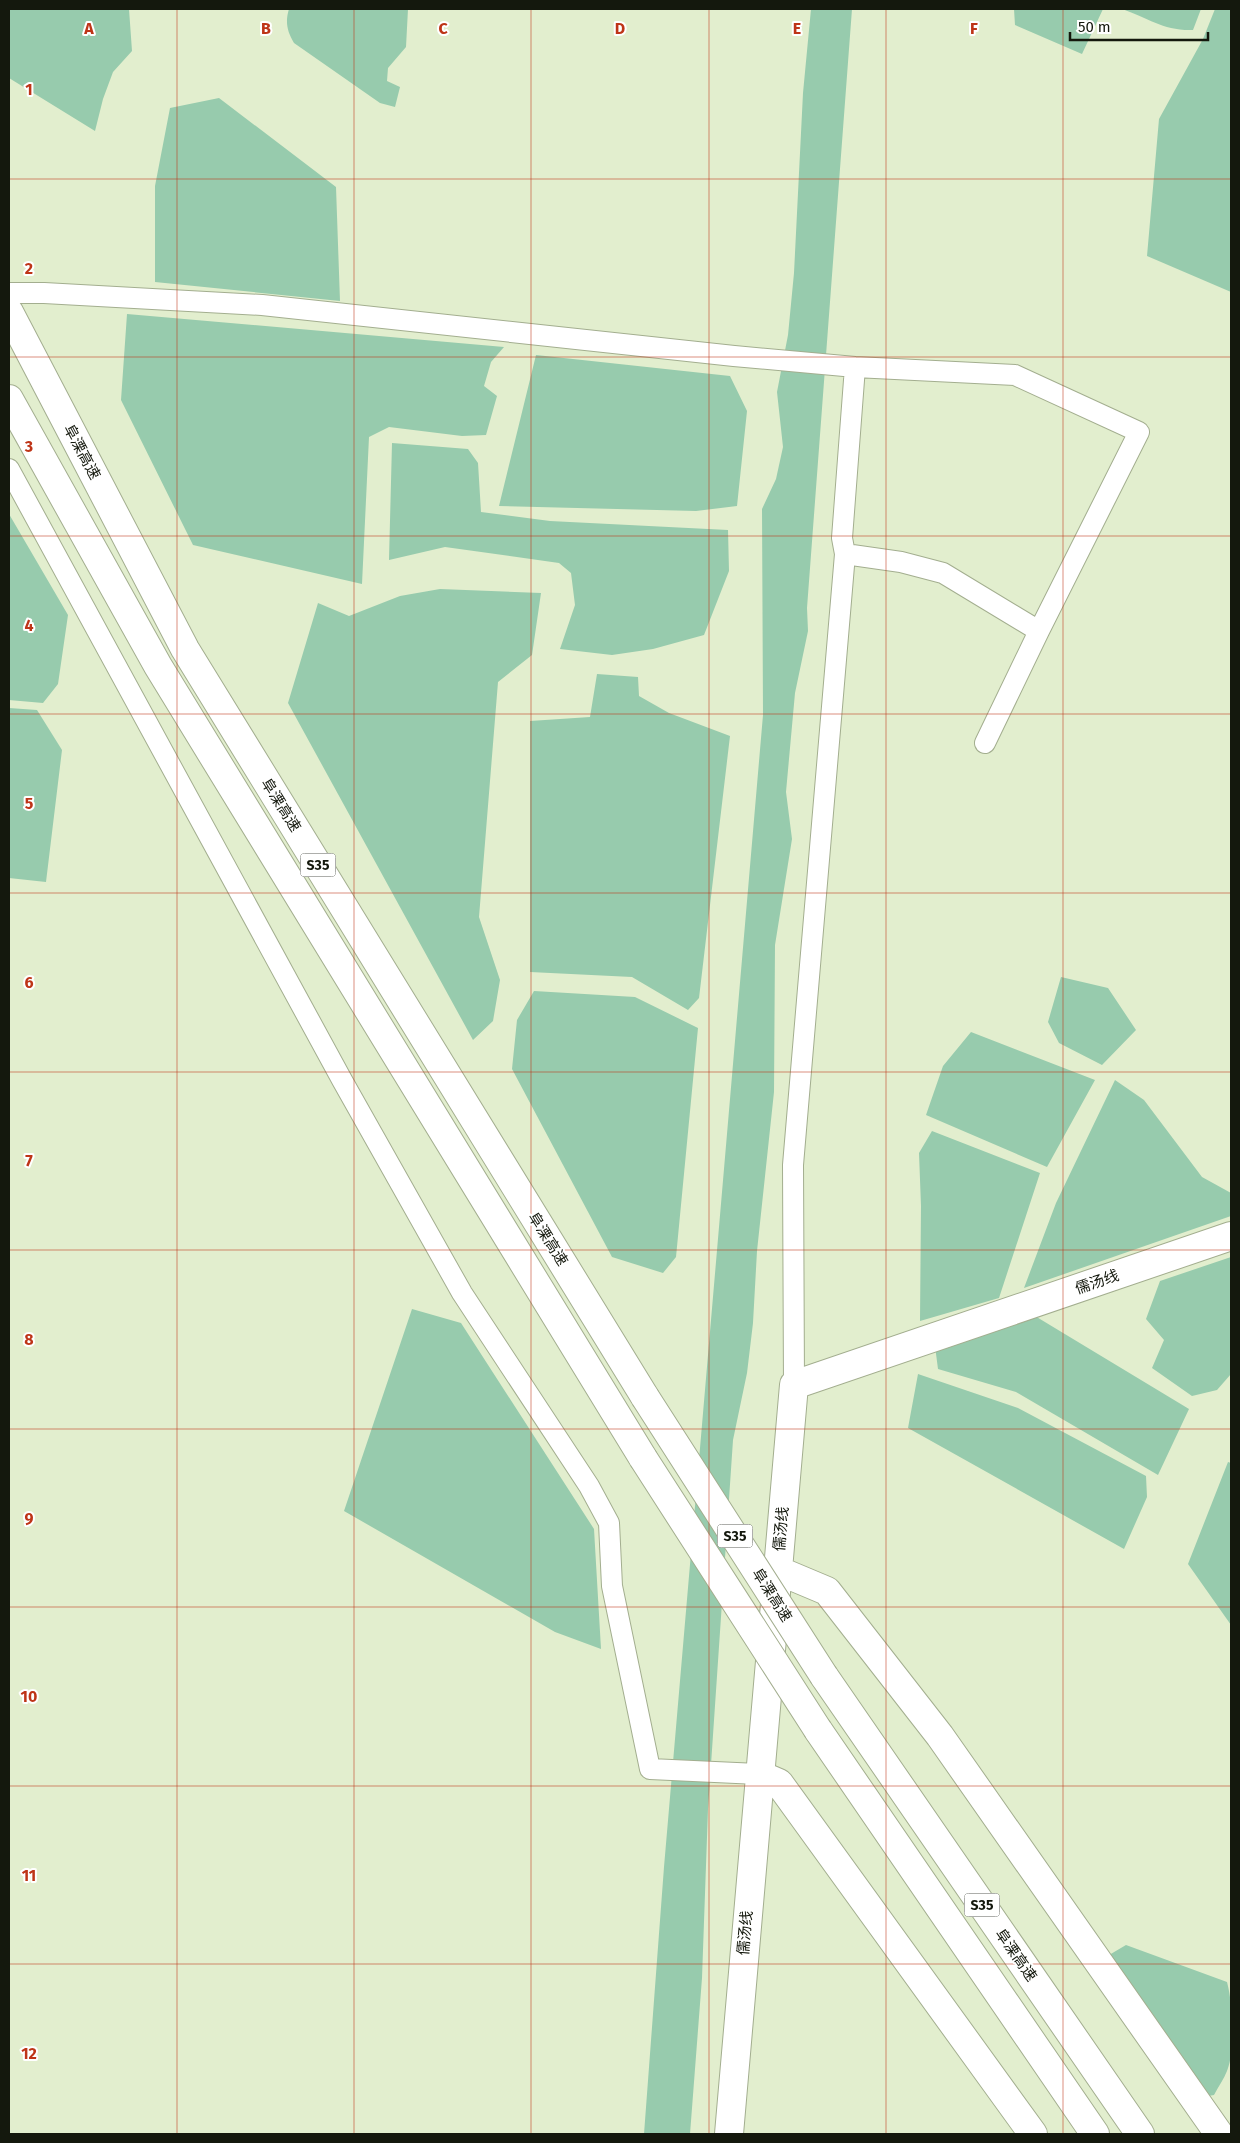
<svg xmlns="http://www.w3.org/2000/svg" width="1240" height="2143" viewBox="0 0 1240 2143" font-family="'Fira Sans','Noto Sans SC',sans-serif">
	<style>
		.water { fill: #97cbad }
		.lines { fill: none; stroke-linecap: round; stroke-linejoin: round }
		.street-casing { stroke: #a3ae8f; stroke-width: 22 }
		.secondary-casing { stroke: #a3ae8f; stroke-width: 30 }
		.highway-casing { stroke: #a3ae8f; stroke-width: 30 }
		.street { stroke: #fff; stroke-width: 20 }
		.secondary { stroke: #fff; stroke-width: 28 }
		.highway { stroke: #fff; stroke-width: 28 }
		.highway-bridge-casing { stroke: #a3ae8f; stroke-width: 30; stroke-linecap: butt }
		.highway-bridge { stroke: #fff; stroke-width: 28 }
		.grid { fill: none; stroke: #be3417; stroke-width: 1; stroke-opacity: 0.55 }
		.labels { text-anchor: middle; stroke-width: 4; stroke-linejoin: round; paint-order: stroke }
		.shield { fill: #fff; stroke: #5a5d56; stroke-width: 1 }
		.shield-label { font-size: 14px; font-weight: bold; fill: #14180d }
		.street-label { font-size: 15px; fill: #14180d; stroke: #fff }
		.grid-label { font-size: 16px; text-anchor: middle; font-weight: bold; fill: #be3417; stroke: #fff; stroke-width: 4; stroke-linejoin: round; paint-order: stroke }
	</style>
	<rect width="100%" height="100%" fill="#e2eece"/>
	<!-- water -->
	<path class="water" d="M9 9H129L132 51 113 72 103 99 95 131 9 78Z
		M289 9H408L406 47 388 68 387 81 400 87 395 107 380 103 294 43C287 31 285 22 289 9Z
		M811 9H852L807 608 808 631 795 693 786 792 792 839 775 945 774 1092 757 1251 753 1323 747 1373 733 1440 708 1809 702 1978 690 2134H644L664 1867 763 715 762 509 776 479 783 447 777 392 788 335 794 273 803 93Z
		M1014 9H1103L1082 54 1015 25Z
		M1122 9H1201L1193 30C1163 31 1149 18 1122 9Z
		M1215 9H1231V292L1147 256 1159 119 1203 39Z
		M219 98 336 187 340 301 155 282V186L170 108Z
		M127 314 504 347 491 362 484 386 497 396 486 435 462 436 389 427 369 437 362 584 193 545 121 400Z
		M536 355 730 376 747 411 737 506 696 511 499 506Z
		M392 443 468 449 478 463 481 512 550 521 728 530 729 571 704 635 653 649 612 655 560 649 575 605 571 573 559 563 445 547 389 560Z
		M9 514 68 615 58 684 43 703 9 700Z
		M440 589 541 593 532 655 498 682 479 917 500 980 493 1021 473 1040 288 703 318 603 349 616 400 596Z
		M597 674 638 677 639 696 669 713 730 736 699 998 688 1010 632 977 530 972V721L590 717Z
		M9 708 37 710 62 750 46 882 9 878Z
		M1061 977 1108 988 1136 1030 1102 1065 1059 1043 1048 1022Z
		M534 991 635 997 698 1028 676 1257 663 1273 612 1257 512 1069 517 1020Z
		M971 1032 1095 1080 1047 1167 926 1115 943 1066Z
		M1115 1080 1144 1100 1202 1177 1231 1193V1216L1024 1288 1056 1203Z
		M932 1131 1040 1173 999 1298 920 1321 921 1206 919 1153Z
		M1231 1257V1374L1217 1390 1192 1396 1152 1368 1164 1340 1146 1319 1160 1281Z
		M412 1309 461 1323 594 1529 601 1649 555 1632 344 1511Z
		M1035 1316 1189 1409 1158 1475 1016 1392 938 1369 935 1346Z
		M918 1374 1018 1408 1146 1476 1147 1497 1124 1549 908 1428Z
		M1228 1462 1231 1463V1625L1188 1564Z
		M1126 1945 1227 1982C1233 2005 1236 2048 1227 2071 1224 2079 1218 2087 1214 2095L1202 2097 1104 1958Z"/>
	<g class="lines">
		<defs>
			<path id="street" d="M9 293H44L262 305 734 356 855 367 1015 375 1139 432 1039 631 985 743
				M9 469 342 1080 462 1293 589 1486 609 1523 612 1586 650 1769 758 1774
				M845 554 901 562 943 573 1039 631
				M794 1385 793 1165 845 554 842 538 855 367"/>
			<path id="secondary" d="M777 1570 827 1591 940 1736 1219 2134
				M758 1774 779 1783 1033 2134
				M729 2134 794 1385 1231 1236"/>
			<path id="highway" d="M9 312 185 649 645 1397
				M9 399 158 666 643 1458
				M824 1676 1140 2134
				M818 1730 1095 2134"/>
		</defs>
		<!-- street casing -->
		<use href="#street" class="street-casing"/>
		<!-- secondary casing -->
		<use href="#secondary" class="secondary-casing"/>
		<!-- highway casing -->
		<use href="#highway" class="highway-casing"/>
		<!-- street -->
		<use href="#street" class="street"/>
		<!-- secondary -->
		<use href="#secondary" class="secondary"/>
		<!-- highway -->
		<use href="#highway" class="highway"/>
		<defs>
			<path id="highway-bridge" d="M645 1397 824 1676
				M643 1458 818 1730"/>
		</defs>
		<!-- highway-bridge casing -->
		<use href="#highway-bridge" class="highway-bridge-casing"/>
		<!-- highway-bridge -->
		<use href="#highway-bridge" class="highway-bridge"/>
	</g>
	<!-- grid -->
	<path class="grid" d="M177 9V2134M354 9V2134M531 9V2134M709 9V2134M886 9V2134M1063 9V2134M9 179H1231M9 357H1231M9 536H1231M9 714H1231M9 893H1231M9 1072H1231M9 1250H1231M9 1429H1231M9 1607H1231M9 1786H1231M9 1964H1231"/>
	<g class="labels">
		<!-- shield labels -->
		<g class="shield">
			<rect x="300.5" y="853.5" width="35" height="23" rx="4"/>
			<rect x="717.5" y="1524.5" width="35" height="23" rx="4"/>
			<rect x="964.5" y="1893.5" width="35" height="23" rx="4"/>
		</g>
		<g class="shield-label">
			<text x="318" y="870">S35</text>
			<text x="735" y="1541">S35</text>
			<text x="982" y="1910">S35</text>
		</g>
		<!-- street labels -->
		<g class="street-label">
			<text transform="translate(82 452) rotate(62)" y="5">阜溧高速</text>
			<text transform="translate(281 805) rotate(58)" y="5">阜溧高速</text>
			<text transform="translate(548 1239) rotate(58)" y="5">阜溧高速</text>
			<text transform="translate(1097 1282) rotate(-19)" y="5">儒汤线</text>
			<text transform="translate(781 1529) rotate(-85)" y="5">儒汤线</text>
			<text transform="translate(772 1595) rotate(58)" y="5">阜溧高速</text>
			<text transform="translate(745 1933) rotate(-85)" y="5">儒汤线</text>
			<text transform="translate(1016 1955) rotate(55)" y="5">阜溧高速</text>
		</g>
	</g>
	<g class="grid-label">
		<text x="89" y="34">A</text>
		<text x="266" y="34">B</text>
		<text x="443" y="34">C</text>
		<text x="620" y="34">D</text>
		<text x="797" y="34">E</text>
		<text x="974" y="34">F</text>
		<text x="29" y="95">1</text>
		<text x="29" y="274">2</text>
		<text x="29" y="452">3</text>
		<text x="29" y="631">4</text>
		<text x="29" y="809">5</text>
		<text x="29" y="988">6</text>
		<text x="29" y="1166">7</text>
		<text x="29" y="1345">8</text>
		<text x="29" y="1524">9</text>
		<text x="29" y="1702">10</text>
		<text x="29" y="1881">11</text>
		<text x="29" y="2059">12</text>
	</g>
	<!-- border -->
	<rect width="1240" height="2143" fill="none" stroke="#14180d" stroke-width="20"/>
	<!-- scale -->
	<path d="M1070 32v8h138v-8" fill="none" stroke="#14180d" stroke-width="2.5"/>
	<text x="1078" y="32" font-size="15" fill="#14180d" stroke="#ffffff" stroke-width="4" paint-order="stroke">50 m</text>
</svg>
